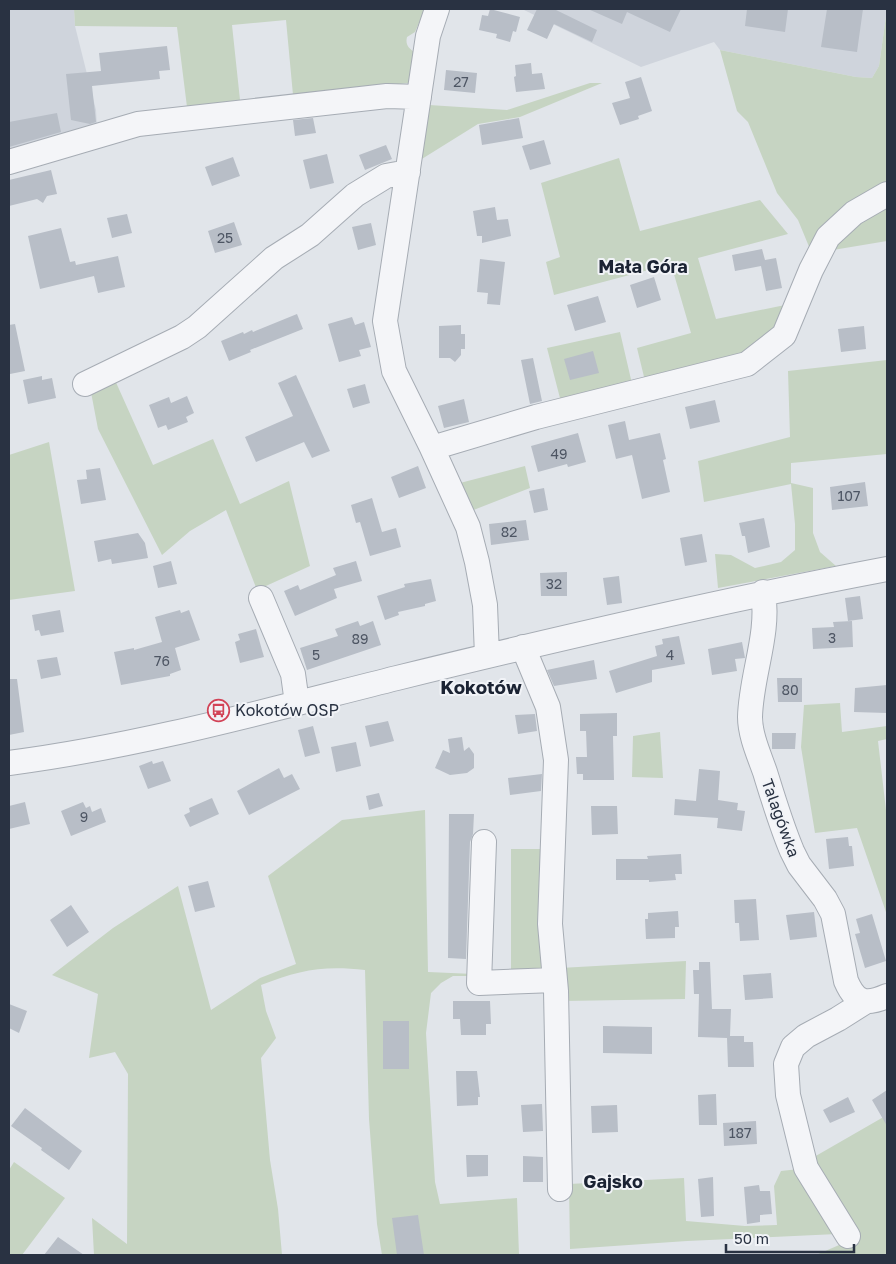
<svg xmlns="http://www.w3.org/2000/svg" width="896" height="1264" viewBox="0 0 896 1264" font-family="'Golos Text',sans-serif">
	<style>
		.built { fill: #cfd4dc }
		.green { fill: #c6d4c2 }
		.building { fill: #b8bec7 }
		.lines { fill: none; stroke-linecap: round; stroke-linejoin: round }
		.minor-casing { stroke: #a6acb4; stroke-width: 26 }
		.minor { stroke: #f4f5f8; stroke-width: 24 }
		.labels { text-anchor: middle; stroke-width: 4; stroke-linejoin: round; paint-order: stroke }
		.number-label { font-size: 14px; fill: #4d5563 }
		.poi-label { font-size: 16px; fill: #293242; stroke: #f1f3f7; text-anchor: start }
		.street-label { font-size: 16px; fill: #293242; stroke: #f1f3f7 }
		.neighbourhood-label { font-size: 18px; font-weight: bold; fill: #1b2333; stroke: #f1f3f7 }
		.quarter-label { font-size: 19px; font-weight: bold; fill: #1b2333; stroke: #f1f3f7 }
	</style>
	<rect width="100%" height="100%" fill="#e1e5ea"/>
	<!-- built -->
	<path class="built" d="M9 9H74L75 26 96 110 97 127 9 153Z
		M522 9H887L879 66 872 78 856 77 720 50 714 42 641 67Z"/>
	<!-- green -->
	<path class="green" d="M74 9H425L415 32 407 37C405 45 409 49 416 53L409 83 293 95 286 20 232 25 240 100 187 107 177 27 75 26Z
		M887 9V241L821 252 810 249 798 220 777 193 748 122 737 111 720 50 856 77 872 78 879 66Z
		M590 83H602L520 117 478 124 417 162 429 105 507 110Z
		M619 158 640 231 760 200 788 234 698 258 716 319 790 304 780 330 760 348 646 385 637 348 691 333 671 264 554 295 546 262 560 257 541 183Z
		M620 332 633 388 561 402 547 348Z
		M887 360V454L791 463V483L813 488V533L820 552 836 566 718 588 715 554 731 555 755 568 781 562 795 550V524L791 484 704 502 698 461 790 437 788 371Z
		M114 378 153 465 213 439 240 504 289 481 310 566 257 590 226 510 190 531 162 555 98 429 90 387Z
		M49 442 75 591 9 600V455Z
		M525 466 530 488 471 511 460 483Z
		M840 703 842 732 887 726V739L878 741 887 819V915L857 828 815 833 801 747 804 705Z
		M660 732 663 778 632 777 633 736Z
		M425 810 428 972 474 974 468 976H453L441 983 431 993 426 1033 435 1182 440 1204 517 1198 519 1255H382L377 1224 369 1119 365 970C324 965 299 970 261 985L266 1011 276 1038 261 1058 270 1160 278 1209 282 1255H94L92 1218 127 1244 128 1074 115 1052 89 1058 98 994 52 975 113 928 178 886 211 1010 260 978 296 964 268 876 342 820Z
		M511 849H546L547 972 511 975Z
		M686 961 685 999 563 1001 560 968Z
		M887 1115V1255H816L860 1236 814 1157Z
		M14 1162 65 1198 22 1255H9V1170Z
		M799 1169 837 1234 687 1241 570 1249 569 1184 684 1178 686 1221 745 1226 777 1225 774 1186 781 1171Z"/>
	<!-- building -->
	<path class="building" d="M490 9 520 17 516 32 513 31 510 42 496 38 497 34 479 30 482 15 488 16Z
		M537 9H554L597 30 592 42 554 24 547 39 527 30Z
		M588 9H681L670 32 627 12 622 24Z
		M747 9H788L785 32 745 26Z
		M827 9H863L857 52 821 47Z
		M167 46 170 70 159 71 160 79 92 86 96 122 90 124 71 120 66 74 101 71 99 53Z
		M531 63 532 74 542 73 545 89 516 92 514 77 516 76 515 65Z
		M446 70 477 73 475 93 444 90Z
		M641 77 652 111 638 116 639 119 620 125 612 103 630 98 625 82Z
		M57 113 61 132 9 147V122Z
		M313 118 316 133 295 136 293 120Z
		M519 118 523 138 482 145 479 125Z
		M544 140 551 164 530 170 522 146Z
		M386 145 392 159 365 170 359 155Z
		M327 154 334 183 310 189 303 160Z
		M233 157 240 176 212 186 205 167Z
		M51 170 57 194 47 196 43 203 37 199 9 206V180Z
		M495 207 497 220 508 219 511 236 482 243V236H477L473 211Z
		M127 214 132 233 112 238 107 218Z
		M234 222 242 245 215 253 208 231Z
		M371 223 376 245 358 250 352 227Z
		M61 228 70 262 75 261 76 265 118 256 125 287 98 293 94 276 40 289 28 236Z
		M762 249 765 260 776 258 782 288 766 291 761 266 735 271 732 255Z
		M480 259 505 262 500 305 487 304 488 293 477 292Z
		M654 277 661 300 637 308 630 285Z
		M598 296 606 322 575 331 567 305Z
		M297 314 303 329 250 350 251 352 229 361 221 341 243 332 244 334 252 330 253 332Z
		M352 317 355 325 364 322 371 347 359 350 361 356 339 362 328 324Z
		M15 324 25 371 10 374 9 366V325Z
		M461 325V334H465V349H461V355L455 362 450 358H439V326Z
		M864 326 866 349 841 352 838 329Z
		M593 351 599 373 570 380 564 359Z
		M533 358 542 401 530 404 521 360Z
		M296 375 330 451 312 458 304 442 256 462 245 437 293 416 278 383Z
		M42 376V380L52 378 56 398 28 404 23 380Z
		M365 384 370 403 353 408 347 389Z
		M187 396 194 413 186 417 188 422 168 430 166 425 158 428 149 405 169 397 171 403Z
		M464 399 469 422 444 428 438 406Z
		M715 400 720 422 690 429 685 407Z
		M625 421 629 440 660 433 666 459 663 460 670 492 642 499 632 455 616 459 608 425Z
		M578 433 586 462 568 467 567 464 538 472 531 446Z
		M418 466 426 488 399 498 391 477Z
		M100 468 106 500 81 504 77 480 87 479 86 470Z
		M865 482 868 506 832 510 830 487Z
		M544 488 548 510 534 513 529 491Z
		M372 498 382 532 396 528 401 547 370 556 360 522 356 523 351 505Z
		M764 518 770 547 748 553 745 536H742L739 523Z
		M526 520 529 540 491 545 489 524Z
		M138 533 145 543 148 558 112 564 111 559 98 562 94 541Z
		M702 534 707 562 685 566 680 538Z
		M171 561 177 584 158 588 153 566Z
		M356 561 362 581 334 589 337 598 295 616 284 591 298 585 300 590 336 575 333 568Z
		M567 572V596H541L540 573Z
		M619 576 622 603 607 605 603 578Z
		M431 579 436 601 425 604V606L398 612 399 615 385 620 377 596 405 587 404 584Z
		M860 596 863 619 848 621 845 598Z
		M60 610 64 632 41 636 39 630 35 631 32 615Z
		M180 610 181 613 189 610 200 640 175 648 181 670 170 674V676L121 685 114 652 134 648V650L162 642 155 617Z
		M358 621 360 626 373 621 381 645 307 670 300 648 338 636 335 629Z
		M852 621 853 647 813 649 812 628 834 627 833 622Z
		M256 629 264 657 240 663 235 642 240 640 238 634Z
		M679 636 685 664 652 670V682L616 693 609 671 657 656 655 646 663 644 662 639Z
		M742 642 745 658 735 659 737 671 712 675 708 649Z
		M57 657 61 675 41 679 37 660Z
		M594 660 597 679 554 686 547 670Z
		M777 678H802V702H778Z
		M9 679H17L24 732 9 735Z
		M887 685V713L854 712 855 688Z
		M617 713V736H613L614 780H583V774H577L576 757H587L586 731H580V714Z
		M535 714 537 731 518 734 515 715Z
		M388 721 394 741 370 747 365 726Z
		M313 726 320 753 305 757 298 730Z
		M772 733H796L795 749H772Z
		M462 737 464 751 469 747 474 754V768L467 773 450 775 435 768 443 750 450 753 448 739Z
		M356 742 361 766 336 772 331 747Z
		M152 761 153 764 163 761 171 781 148 789 139 766Z
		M279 768 284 778 292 774 300 789 249 815 237 791Z
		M699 769 720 771 718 800 738 803 737 810 745 811 742 831 717 828 718 818 674 815 675 799 696 801Z
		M542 774 541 791 510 795 508 778Z
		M379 793 383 806 369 810 366 796Z
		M212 798 219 814 190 827 184 815 190 812 189 808Z
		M25 802 30 824 9 829V806Z
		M83 802 86 808 90 806 92 812 101 808 106 822 71 836 61 811Z
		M591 806H617L618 834 592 835Z
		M449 814H474L473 834 470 842 466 959 448 958Z
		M848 837 849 846H852L854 866 829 869 826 839Z
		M681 854 682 874H675L676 880 649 882V880H616V859H648L647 856Z
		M208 881 215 907 195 912 188 886Z
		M756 899 759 940 740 941 739 923H735L734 900Z
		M71 905 89 932 67 947 50 920Z
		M678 911 679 927H675V938L646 939 645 919H648V913Z
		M814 912 817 937 790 940 786 915Z
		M872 914 886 961 865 968 855 934 860 933 856 919Z
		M699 962H710L712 1009H731L730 1036H744V1042H753L754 1067H728L727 1038 698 1037 699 994H694L693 970H699Z
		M771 973 773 998 745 1000 743 975Z
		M453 1001H490L491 1024H486V1035H461L460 1019H453Z
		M9 1004 27 1011 19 1033 9 1028Z
		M383 1021H409V1069H383Z
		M603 1026 652 1027V1054L603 1053Z
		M456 1071H477L480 1097H478V1105L457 1106Z
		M887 1090V1126L872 1100Z
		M716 1094 717 1125H699L698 1095Z
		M848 1097 855 1112 830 1123 823 1110Z
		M542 1104 543 1131 523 1132 521 1105Z
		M617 1105 618 1132 592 1133 591 1106Z
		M25 1108 82 1151 69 1170 41 1150 42 1148 11 1126Z
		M756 1121 757 1144 724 1146 723 1123Z
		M466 1155H488V1176L467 1177Z
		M523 1156 543 1157V1182H523Z
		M713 1177 714 1216 701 1217 698 1179Z
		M759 1185 760 1191H770L772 1214 760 1215V1222L747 1224 744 1187Z
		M418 1215 424 1255H397L392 1218Z
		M58 1237 84 1255H44Z"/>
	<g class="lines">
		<defs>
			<path id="minor" d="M437 9 428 36 385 321 394 371 432 448 468 527 477 562 485 605 487 656
				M9 162 138 124 387 96 419 97
				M85 384 182 337 197 327 274 258 310 235 355 195 386 176 408 172
				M432 448 536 417 747 364 784 335 811 270 828 237 854 213 887 194
				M763 592C770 634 751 675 750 717 750 735 759 755 765 772 773 798 781 825 792 851L799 865 825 899 833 914 846 981C856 1004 866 1005 887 996
				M261 598 293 674 297 703
				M523 647 548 707 556 760 550 924 556 991 560 1189
				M9 763C140 746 269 710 397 678 560 638 723 600 887 569
				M484 842 479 983 555 980
				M848 1236 806 1168 788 1095 786 1064 793 1047 806 1036 838 1019 865 1002"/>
		</defs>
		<!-- minor casing -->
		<use href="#minor" class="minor-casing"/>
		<!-- minor -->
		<use href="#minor" class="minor"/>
	</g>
	<!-- icons -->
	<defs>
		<symbol id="bus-ring" viewBox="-11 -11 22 22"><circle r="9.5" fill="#f1f3f7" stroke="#d24357" stroke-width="1.5"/><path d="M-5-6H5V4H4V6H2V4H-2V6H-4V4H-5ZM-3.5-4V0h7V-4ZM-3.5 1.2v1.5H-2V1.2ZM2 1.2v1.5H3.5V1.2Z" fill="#d24357"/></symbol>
	</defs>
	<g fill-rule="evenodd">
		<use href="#bus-ring" x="206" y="698" width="25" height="25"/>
	</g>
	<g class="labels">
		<!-- number labels -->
		<g class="number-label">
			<text x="461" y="87">27</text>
			<text x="225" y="243">25</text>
			<text x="559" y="459">49</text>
			<text x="849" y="501">107</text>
			<text x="509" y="537">82</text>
			<text x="554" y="589">32</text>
			<text x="832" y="643">3</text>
			<text x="360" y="644">89</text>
			<text x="316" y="660">5</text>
			<text x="670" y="660">4</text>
			<text x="162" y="666">76</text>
			<text x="790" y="695">80</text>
			<text x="84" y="822">9</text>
			<text x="740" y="1138">187</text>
		</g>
		<!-- poi labels -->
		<g class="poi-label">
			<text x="235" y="716">Kokotów OSP</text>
		</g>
		<!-- street labels -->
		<g class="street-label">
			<text transform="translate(781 818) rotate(70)" y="6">Talagówka</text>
		</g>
		<!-- neighbourhood labels -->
		<g class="neighbourhood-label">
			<text x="643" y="273">Mała Góra</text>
			<text x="613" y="1188">Gajsko</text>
		</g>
		<!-- quarter labels -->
		<g class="quarter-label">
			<text x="481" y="694">Kokotów</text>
		</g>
	</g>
	<!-- border -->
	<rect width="896" height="1264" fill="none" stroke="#293242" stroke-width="20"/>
	<!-- scale -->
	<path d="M726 1244v8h128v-8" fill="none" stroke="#293242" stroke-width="2.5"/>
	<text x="734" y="1244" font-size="15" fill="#293242" stroke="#f1f3f7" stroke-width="4" paint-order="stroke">50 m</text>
</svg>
